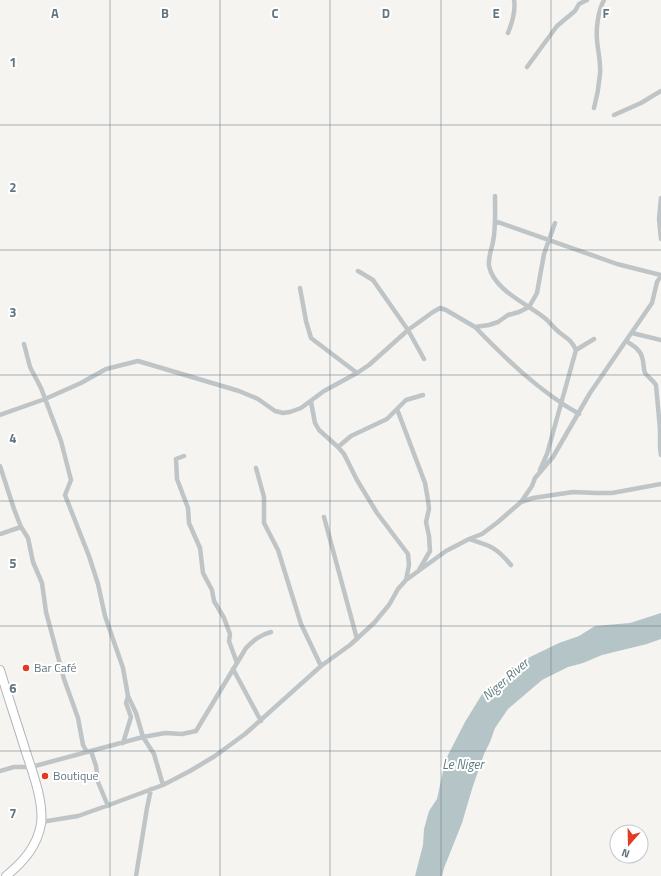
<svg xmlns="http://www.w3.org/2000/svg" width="661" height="876" viewBox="0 0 661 876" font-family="'Titillium Web',sans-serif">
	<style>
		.water { fill: #b5c4c6 }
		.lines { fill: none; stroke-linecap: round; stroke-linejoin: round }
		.highway-casing { stroke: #b2b6b9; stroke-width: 10 }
		.street { stroke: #bfc4c6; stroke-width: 4.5 }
		.highway { stroke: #fff; stroke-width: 8 }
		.grid { fill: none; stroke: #637782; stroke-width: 1; stroke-opacity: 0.55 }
		.poi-dot { fill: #e33b22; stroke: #fff; stroke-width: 1.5 }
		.labels { text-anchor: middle; stroke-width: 4; stroke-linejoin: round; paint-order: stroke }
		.poi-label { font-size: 12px; fill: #637782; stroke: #fff; text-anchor: start }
		.water-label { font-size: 13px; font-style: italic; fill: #5f7a7f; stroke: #fff }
		.grid-label { font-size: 13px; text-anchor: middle; font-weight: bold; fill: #637782; stroke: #fff; stroke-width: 4; stroke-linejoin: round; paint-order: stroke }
	</style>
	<rect width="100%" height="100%" fill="#f5f4f0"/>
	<!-- water -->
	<path class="water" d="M661 613V639L647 644 602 655 583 663 568 667 542 680 508 709 495 728 490 742 484 754 472 789 462 823 444 868 442 876H415L423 845 424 829 429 811 437 799 444 767 448 755 465 722 484 691 499 682 526 659 559 643 579 636 595 626 630 623Z"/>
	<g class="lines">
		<defs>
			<path id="highway" d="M0 670C8 697 17 723 25 749 32 771 44 801 41 824 37 847 23 862 6 876"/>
		</defs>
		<!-- highway casing -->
		<use href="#highway" class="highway-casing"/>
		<!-- street -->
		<path class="street" d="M508 33C512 23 516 11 514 0
			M527 67 557 26 575 11 579 4 587 0
			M594 108C597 97 599 86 600 74 601 63 598 52 597 40 596 28 598 11 604 0
			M614 115 641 103 661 91
			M495 196C495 211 496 227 493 242 491 251 488 258 489 266 494 291 530 305 547 320 551 324 555 329 560 333 568 339 571 340 576 350
			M661 198 659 219 661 239
			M495 221 617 264 661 275
			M358 271 373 280 408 330 424 359
			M300 288 306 321 311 338 357 373
			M475 327C506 359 539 391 579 414
			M632 333 661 340
			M626 341C632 345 640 349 642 357 644 362 643 368 645 373 648 377 653 380 656 385L660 429V447L661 455
			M24 344 30 367 41 388 61 441 71 480 65 495 89 556 98 584 105 616 123 668 128 696 136 713 143 737 154 754 163 785
			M311 402 315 423 319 430 338 447 344 454 357 480 377 513 408 554 409 565 406 580
			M397 409 425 483 428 500 429 509 426 522 429 536 430 551 419 570
			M0 415 45 399 81 383 106 369 138 361 239 391 258 399 275 411 283 413 290 412 301 408 324 391 357 373 369 365 408 330 433 312 440 308 446 310 475 327 489 325 498 322 508 315 519 312 529 307 537 293 544 254 555 223
			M338 447 351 436 387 419 406 400 423 395
			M184 456 176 459 177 479 188 508 189 523 200 548 203 573 212 590 214 601 224 618 230 634 229 641 237 663
			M0 466 14 509 21 527 28 538 33 562 42 583 46 612 64 679 78 718 83 745 87 752
			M256 468 264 497V523L278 550 301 624 321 666
			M540 470 547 454 576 350 594 339
			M521 502 533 498 573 492 596 493H612L661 484
			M324 517 357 639
			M0 534 21 527
			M469 539C491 546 496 547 511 565
			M233 669 261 721
			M123 743 131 717 126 703 128 696
			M91 751 96 766 98 782 108 806
			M0 771 14 767H31L143 737 165 733 182 734 196 731 246 648C254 640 260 635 271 632
			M41 822 78 816 109 805 163 785 190 771 215 756 245 734 321 666 350 645 374 623 389 605 398 589 406 580 446 551 469 539 482 534 498 522 521 502 532 486 535 478 553 457 590 393 652 303 657 282 661 276
			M136 876 147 808 151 789"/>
		<!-- highway -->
		<use href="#highway" class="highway"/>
	</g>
	<!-- grid -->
	<path class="grid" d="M110 0V876M220 0V876M330 0V876M441 0V876M551 0V876M0 125H661M0 250H661M0 375H661M0 501H661M0 626H661M0 751H661"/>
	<!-- markers -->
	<g class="poi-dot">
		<circle cx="26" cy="668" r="4"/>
		<circle cx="45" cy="776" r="4"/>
	</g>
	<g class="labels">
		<!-- poi labels -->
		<g class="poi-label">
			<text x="34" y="672">Bar Café</text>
			<text x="53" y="780">Boutique</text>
		</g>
		<!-- water labels -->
		<g class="water-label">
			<text transform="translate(505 679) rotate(-41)" y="5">Niger River</text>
			<text x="463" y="769">Le Niger</text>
		</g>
	</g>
	<g class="grid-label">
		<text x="55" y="18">A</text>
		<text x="165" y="18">B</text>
		<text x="275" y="18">C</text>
		<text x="386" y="18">D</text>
		<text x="496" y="18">E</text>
		<text x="606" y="18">F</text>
		<text x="13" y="67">1</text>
		<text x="13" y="192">2</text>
		<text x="13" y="317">3</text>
		<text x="13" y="443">4</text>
		<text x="13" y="568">5</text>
		<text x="13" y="693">6</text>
		<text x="13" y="818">7</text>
	</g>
	<!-- north arrow -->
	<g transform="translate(629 844) rotate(200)"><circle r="19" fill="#ffffff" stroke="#c1c9cd"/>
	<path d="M0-3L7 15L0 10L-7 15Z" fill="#e33b22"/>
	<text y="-6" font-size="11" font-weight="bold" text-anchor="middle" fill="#637782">N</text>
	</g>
</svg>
